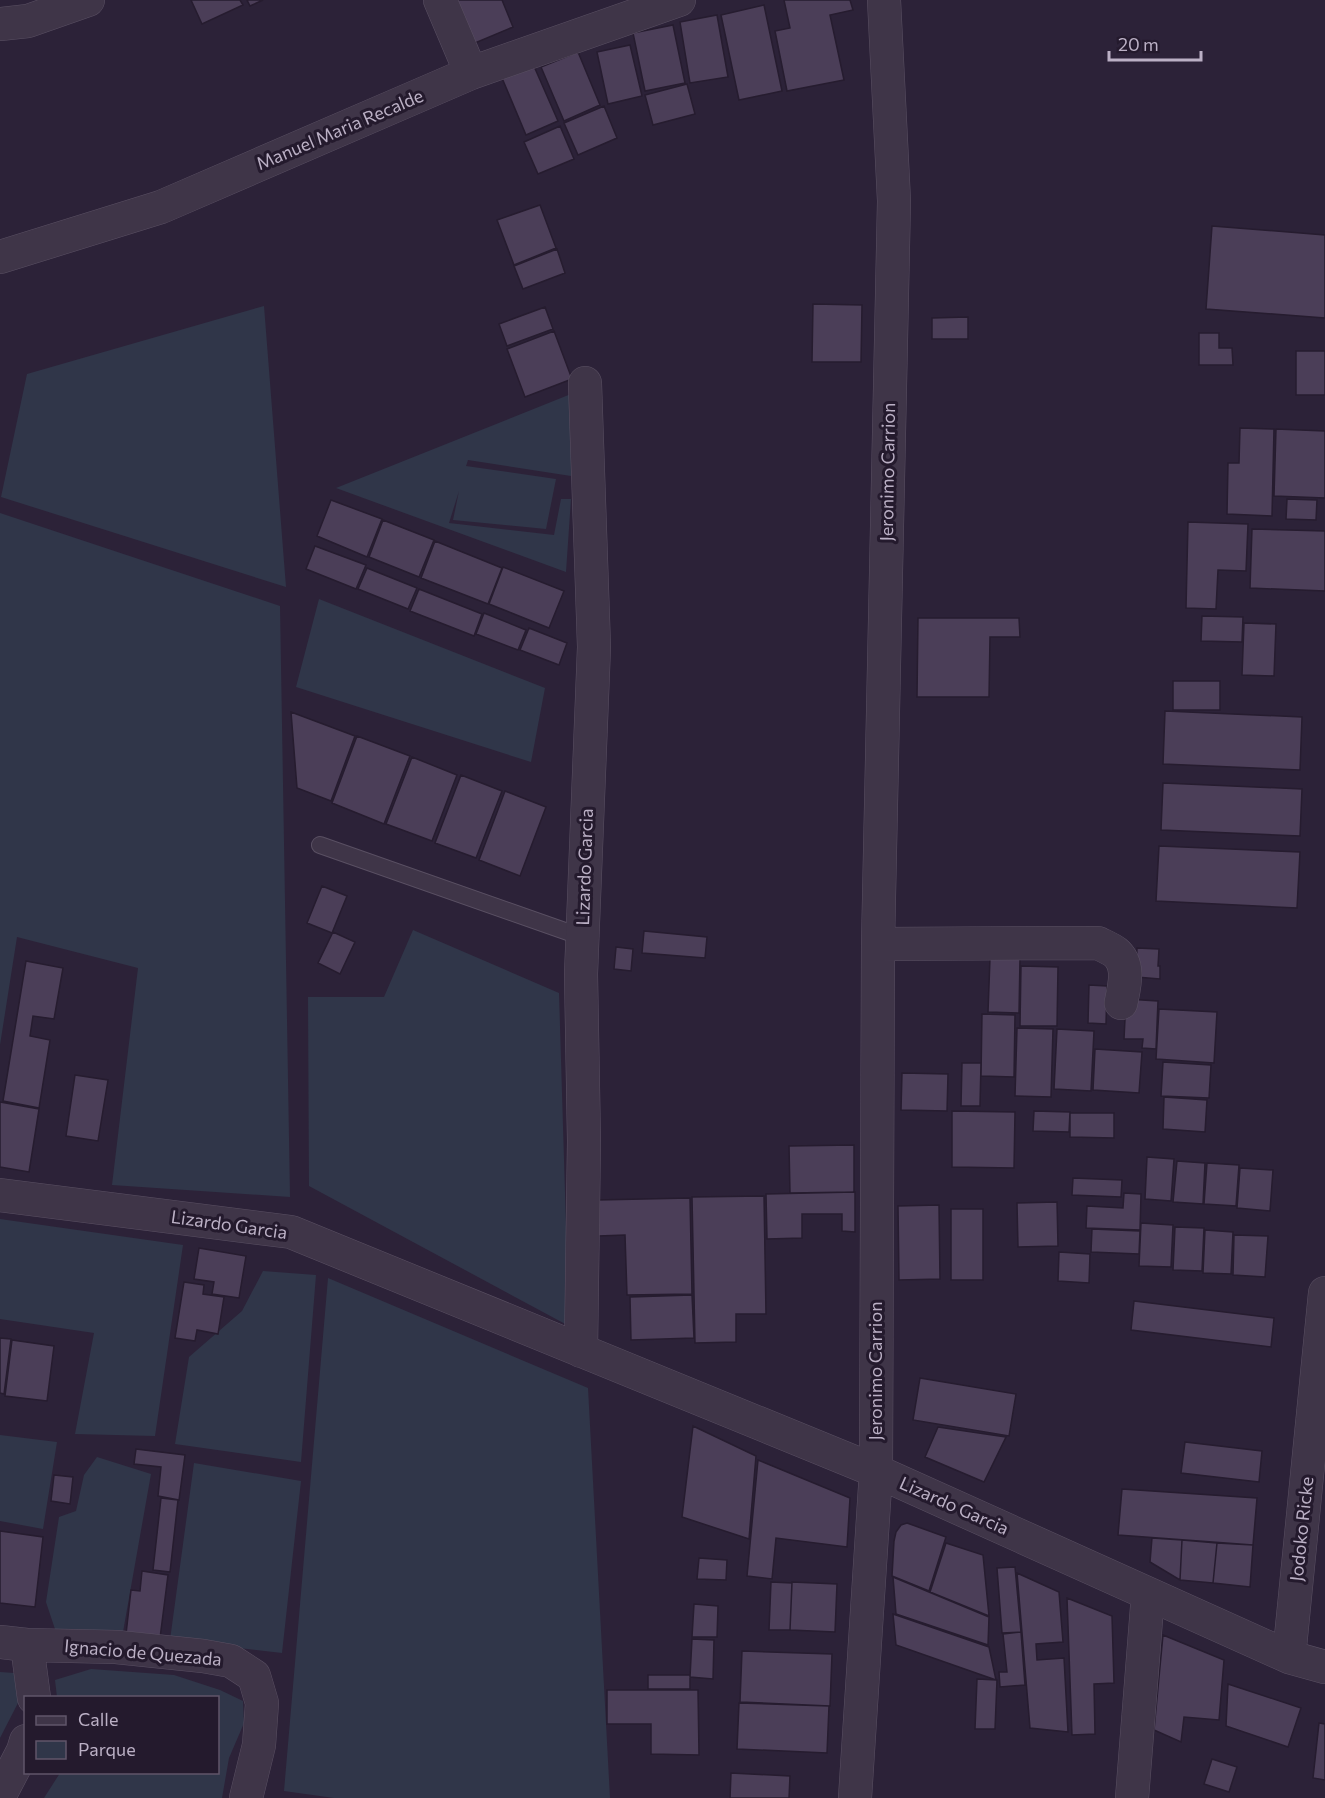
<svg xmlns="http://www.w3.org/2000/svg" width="1325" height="1798" viewBox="0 0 1325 1798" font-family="Commissioner,sans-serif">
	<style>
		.green { fill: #303649 }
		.building { fill: #4b3e58; stroke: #261c2f; stroke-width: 1.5 }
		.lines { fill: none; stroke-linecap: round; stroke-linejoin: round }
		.service-casing { stroke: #5a5063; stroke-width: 18 }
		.minor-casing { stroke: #5a5063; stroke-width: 34 }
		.service { stroke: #3f3548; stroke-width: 16 }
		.minor { stroke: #3f3548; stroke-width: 33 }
		.labels { text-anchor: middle; stroke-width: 6; stroke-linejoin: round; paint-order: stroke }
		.street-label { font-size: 18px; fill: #bbb0c5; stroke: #241a2d }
	</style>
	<rect width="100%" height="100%" fill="#2c2238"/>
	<!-- green -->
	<path class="green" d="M264 306 286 587 1 497 27 374Z
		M571 394V476L468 460 466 466 556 479 546 529 453 520 459 491 449 523 554 535 561 499H571L566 572 336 488Z
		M0 513 280 606 290 1197 112 1185 138 968 17 937 0 1045Z
		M319 599 545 688 531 762 296 687Z
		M413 930 559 993 569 1326 309 1186 308 997H384Z
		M0 1219 183 1245 155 1436 75 1434 94 1333 0 1319Z
		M263 1271 316 1275 301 1462 175 1444 189 1357 242 1311Z
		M328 1278 588 1388 610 1798H334L284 1791Z
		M0 1435 57 1442 43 1529 0 1521Z
		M97 1457 151 1474 123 1632H56L46 1602 59 1517 76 1511 84 1475Z
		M194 1463 301 1481 282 1653 170 1640Z
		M91 1669 174 1675 220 1690 243 1701 244 1723 229 1758 222 1798H44L60 1773 218 1772V1698L57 1697 55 1680Z
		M0 1672 14 1673 19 1701 0 1738Z"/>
	<!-- building -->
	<path class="building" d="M191 0H240L243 5 202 24Z
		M247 0H263L250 6Z
		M457 0H502L513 27 475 43Z
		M784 0H850L853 10 830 15 844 80 787 91 775 31 790 28Z
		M764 5 782 91 739 100 721 15Z
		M717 15 728 77 690 83 680 22Z
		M673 25 685 83 645 91 633 33Z
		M630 45 642 96 608 104 597 52Z
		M578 52 600 105 564 121 541 67Z
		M533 64 558 121 526 135 502 78Z
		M687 84 695 114 653 125 645 95Z
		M604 106 617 138 578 155 564 123Z
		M560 126 574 159 538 174 524 142Z
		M540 205 556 248 514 265 497 220Z
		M1212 226 1325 235V318L1206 309Z
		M557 249 565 273 523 289 514 266Z
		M813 304 862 305 861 362H812Z
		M545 307 553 329 507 346 499 324Z
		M968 317V339H932V318Z
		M554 331 572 379 525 397 507 349Z
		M1199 333H1219V348H1232L1233 365H1199Z
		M1296 351H1325V395H1296Z
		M1240 428 1274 429 1272 516 1227 514 1228 463H1239Z
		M1276 429 1325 431V498L1274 496Z
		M1287 499 1317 500 1316 520 1286 519Z
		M331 500 382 519 367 557 317 536Z
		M383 520 434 540 419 577 369 557Z
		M1188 522 1248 524 1246 571 1218 570 1216 609 1186 608Z
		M1252 529 1325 531V591L1250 588Z
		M435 541 502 568 488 604 421 578Z
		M315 546 366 565 356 589 306 569Z
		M503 567 564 591 549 628 489 604Z
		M367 568 417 588 408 609 358 589Z
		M419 589 482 614 474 636 410 611Z
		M484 613 526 630 518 650 476 634Z
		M1202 616 1243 617 1242 642 1201 641Z
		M918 618H1019L1020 637H990L989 697H917Z
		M1244 623 1276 624 1274 676 1242 675Z
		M529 628 567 643 559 665 520 650Z
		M1173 681H1220V710H1173Z
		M1165 711 1302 717 1300 770 1163 764Z
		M291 712 355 736 331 801 297 788Z
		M357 736 410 756 384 824 332 803Z
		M412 757 457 775 432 841 386 824Z
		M461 775 502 791 476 858 435 843Z
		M1163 783 1302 789 1300 836 1161 830Z
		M505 791 546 807 520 876 479 860Z
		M1159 846 1300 852 1297 908 1156 901Z
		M322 886 347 896 332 933 307 923Z
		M644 931 707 937 705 958 642 953Z
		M333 932 355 942 340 974 318 963Z
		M616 947 633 949 631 971 614 969Z
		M1137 948 1159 949 1158 966H1160V979L1136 977Z
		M990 958 1020 959 1019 1013 988 1012Z
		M26 961 63 968 54 1019 33 1016 30 1036 50 1040 39 1108 3 1101Z
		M1021 966 1058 967 1057 1026H1020Z
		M1089 985 1107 986 1106 1024 1088 1023Z
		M1126 999 1158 1001 1156 1049 1142 1048 1143 1039H1124Z
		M1159 1009 1217 1012 1214 1063 1156 1059Z
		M982 1014 1015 1015 1014 1077 981 1076Z
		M1017 1028 1053 1029 1051 1097 1015 1096Z
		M1057 1029 1094 1031 1091 1091 1054 1089Z
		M1095 1049 1142 1052 1139 1093 1093 1090Z
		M1163 1062 1211 1065 1209 1098 1161 1096Z
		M962 1063H981L980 1106H961Z
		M902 1073 948 1074 947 1111 901 1110Z
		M75 1075 108 1080 98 1141 66 1136Z
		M1164 1097 1207 1100 1205 1132 1163 1129Z
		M0 1102 39 1109 29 1172 0 1167Z
		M952 1111 1015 1112 1014 1168 952 1167Z
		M1034 1111 1070 1112 1069 1132 1033 1131Z
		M1070 1113H1114V1138L1070 1137Z
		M854 1145V1192L790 1193 789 1146Z
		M1147 1157 1174 1159 1171 1201 1145 1199Z
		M1177 1161 1205 1163 1203 1204 1173 1202Z
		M1207 1163 1239 1165 1236 1206 1204 1204Z
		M1240 1168 1273 1170 1270 1211 1237 1208Z
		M1073 1178 1122 1180 1121 1197 1072 1195Z
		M855 1192V1232L842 1231V1214H802V1238L767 1239 766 1194Z
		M1124 1193 1141 1194 1140 1230 1086 1228 1087 1206 1123 1208Z
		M764 1196 766 1314H736V1342L695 1343 692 1197Z
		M690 1198 692 1294 627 1295 625 1235 598 1236 597 1200Z
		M1057 1202 1058 1246 1018 1247 1017 1203Z
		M939 1205 940 1279 899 1280 898 1206Z
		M951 1209H983V1280H951Z
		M1141 1223 1173 1225 1171 1267 1139 1266Z
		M1175 1227 1204 1228 1202 1271 1173 1270Z
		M1092 1229 1140 1231 1139 1254 1091 1252Z
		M1205 1230 1233 1232 1231 1274 1203 1273Z
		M1234 1235 1268 1236 1265 1277 1233 1275Z
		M199 1248 246 1256 239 1298 212 1294 214 1282 194 1279Z
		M1059 1252 1090 1254 1089 1283 1058 1281Z
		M184 1282 204 1285 203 1294 224 1297 218 1334 197 1330 195 1341 175 1338Z
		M692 1295 694 1338 631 1340 630 1297Z
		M1134 1301 1274 1318 1271 1347 1131 1330Z
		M0 1338 11 1339 4 1394 0 1393Z
		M12 1340 54 1346 47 1401 5 1396Z
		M920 1378 1016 1394 1009 1436 913 1420Z
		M693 1426 756 1456 749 1539 682 1517Z
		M938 1427 1006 1437 984 1482 925 1457Z
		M1185 1442 1262 1451 1259 1482 1181 1473Z
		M136 1449 185 1455 179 1500 158 1496 161 1467 134 1464Z
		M758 1460 850 1498 847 1547 776 1538 772 1579 747 1576Z
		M54 1475 73 1477 70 1504 51 1501Z
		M1122 1489 1257 1498 1253 1545 1118 1535Z
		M161 1498 178 1500 170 1572 153 1570Z
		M907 1523 946 1537 929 1591 892 1576 894 1541 896 1532 901 1525Z
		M0 1531 43 1537 35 1607 0 1603Z
		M1152 1538 1182 1540 1180 1580 1150 1562Z
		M1182 1540 1217 1543 1213 1583 1180 1580Z
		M946 1543 983 1555 989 1616 930 1592Z
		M1217 1543 1253 1545 1250 1587 1213 1583Z
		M699 1558 727 1560 726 1580 697 1579Z
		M1015 1567 1021 1632 1002 1633 997 1568Z
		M142 1571 168 1575 159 1646 125 1643 131 1590 140 1591Z
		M1017 1573 1059 1592 1063 1642 1036 1644 1037 1660 1064 1658 1068 1732 1030 1728Z
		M893 1577 989 1617 988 1645 896 1614Z
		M771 1582 792 1583 790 1630H769Z
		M792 1582 837 1584 835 1632 790 1630Z
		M1067 1598 1112 1616 1114 1683 1094 1684 1095 1734 1072 1735Z
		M694 1604 718 1606 717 1637H692Z
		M893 1614 989 1647 996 1680 896 1645Z
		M1021 1632 1025 1685 1000 1687 999 1672H1007L1003 1634Z
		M1163 1635 1224 1660 1219 1720 1184 1717 1181 1742 1154 1730Z
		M692 1639 714 1640 713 1679 690 1677Z
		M742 1651 832 1654 830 1706 740 1702Z
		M648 1675H690V1689H648Z
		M977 1679 997 1680 995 1729H975Z
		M1228 1684 1301 1708 1288 1747 1226 1726Z
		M607 1690H698L699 1755 651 1754V1724H607Z
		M739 1703 829 1706 827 1753 737 1749Z
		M1319 1723 1325 1724V1780L1313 1778Z
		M1212 1759 1237 1767 1229 1792 1204 1784Z
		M731 1773 790 1776 789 1798H730Z"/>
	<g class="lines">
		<defs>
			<path id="service" d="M320 845 582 937"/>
			<path id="minor" d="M440 0 471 73
				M0 24 28 21 88 0
				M0 257 161 207 471 73 679 0
				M878 944 1098 943C1104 946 1111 949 1115 952 1131 965 1124 987 1121 1003
				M0 1195 291 1232 876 1471 1289 1657 1325 1667
				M581 1351 584 1141 581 974 594 647 585 383
				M0 1642 27 1645 116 1647 203 1656 231 1661 254 1676 262 1703 259 1745 246 1798
				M27 1645 34 1698
				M1289 1657 1325 1293
				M0 1795 23 1751 26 1741
				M855 1798 876 1471 878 944 894 201 884 0
				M1132 1798 1148 1594"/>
		</defs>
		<!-- service casing -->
		<use href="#service" class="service-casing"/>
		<!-- minor casing -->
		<use href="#minor" class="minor-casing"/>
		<!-- service -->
		<use href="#service" class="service"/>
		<!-- minor -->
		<use href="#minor" class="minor"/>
	</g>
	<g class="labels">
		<!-- street labels -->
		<g class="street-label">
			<text transform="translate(340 130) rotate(-23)" y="6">Manuel Maria Recalde</text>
			<text transform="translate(888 472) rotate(-89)" y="6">Jeronimo Carrion</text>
			<text transform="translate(585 867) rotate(-88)" y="6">Lizardo Garcia</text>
			<text transform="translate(229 1225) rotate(8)" y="6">Lizardo Garcia</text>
			<text transform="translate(876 1371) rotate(-90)" y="6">Jeronimo Carrion</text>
			<text transform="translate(954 1506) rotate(24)" y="6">Lizardo Garcia</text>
			<text transform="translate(1302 1529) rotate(-84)" y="6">Jodoko Ricke</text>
			<text transform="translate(143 1653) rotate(5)" y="6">Ignacio de Quezada</text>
		</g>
	</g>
	<!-- legend -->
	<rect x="24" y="1696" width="195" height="78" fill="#241a2d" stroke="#60566a" stroke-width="1.5"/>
	<rect x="36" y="1716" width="30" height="9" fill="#3f3548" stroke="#60566a" stroke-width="1.5"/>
	<text x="78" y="1726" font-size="18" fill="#bbb0c5">Calle</text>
	<rect x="36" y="1741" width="30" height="18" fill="#303649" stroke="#60566a" stroke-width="1.5"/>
	<text x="78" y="1756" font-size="18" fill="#bbb0c5">Parque</text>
	<!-- scale -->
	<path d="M1109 51v9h92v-9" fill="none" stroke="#bbb0c5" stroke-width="3"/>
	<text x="1118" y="51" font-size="18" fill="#bbb0c5" stroke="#241a2d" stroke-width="4.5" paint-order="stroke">20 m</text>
</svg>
